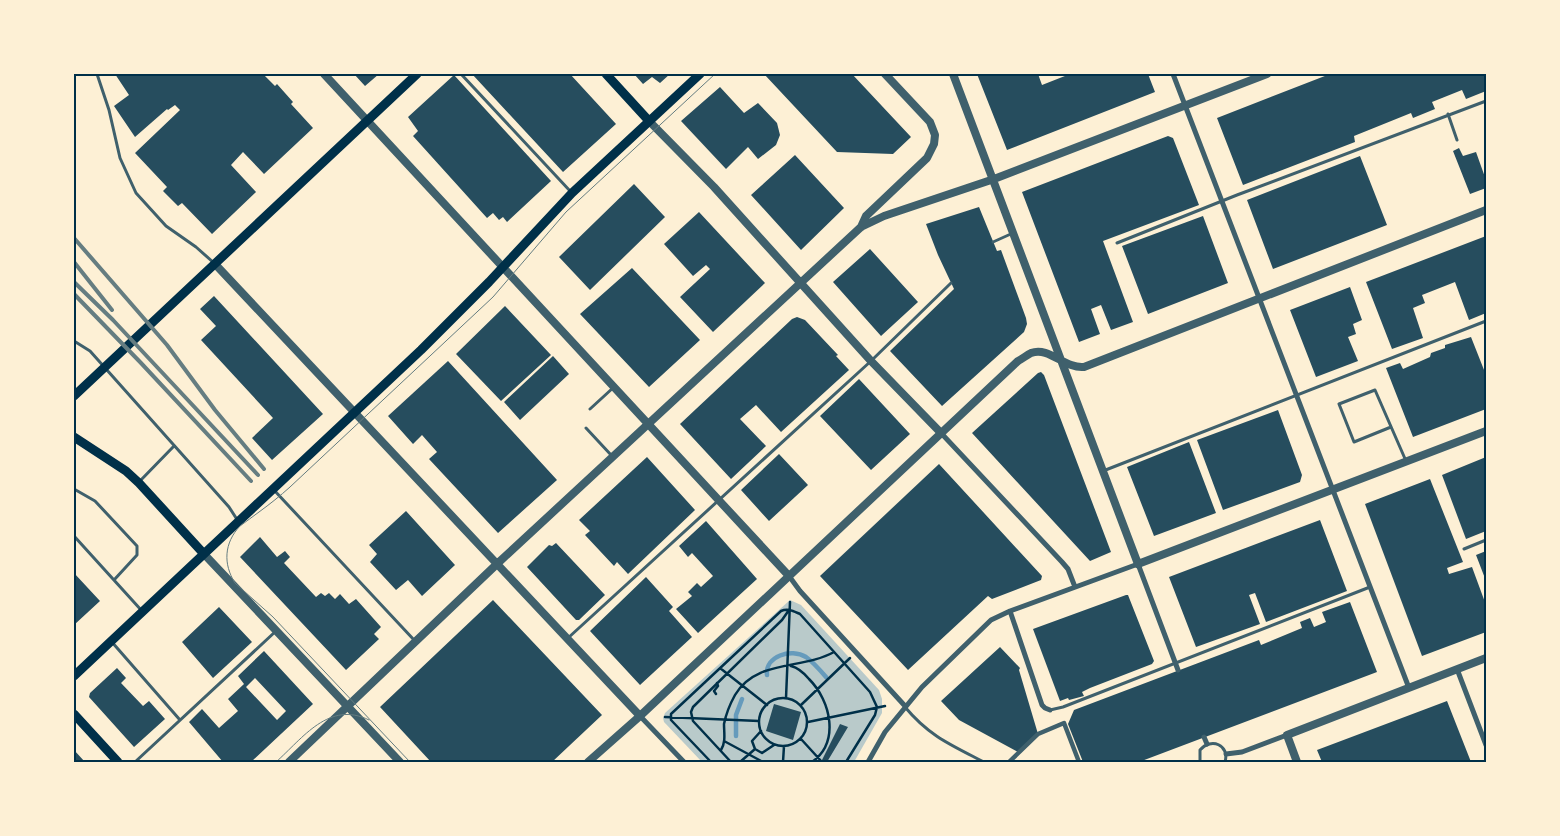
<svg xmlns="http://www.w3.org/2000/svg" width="1560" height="836" viewBox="0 0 1560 836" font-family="'PT Sans Narrow',sans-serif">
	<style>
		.green { fill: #b9caca }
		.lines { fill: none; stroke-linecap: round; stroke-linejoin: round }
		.stream { stroke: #669bbc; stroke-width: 4.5 }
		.building { fill: #264d5e; fill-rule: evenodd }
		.path { stroke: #003049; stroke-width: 2.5 }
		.service { stroke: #3f606c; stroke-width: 3 }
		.pedestrian { stroke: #3f606c; stroke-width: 4.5 }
		.minor { stroke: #3f606c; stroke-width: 5 }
		.tertiary { stroke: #3f606c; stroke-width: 8 }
		.secondary { stroke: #003049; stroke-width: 9 }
		.tram { stroke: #657d81; stroke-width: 1 }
		.rail { stroke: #657d81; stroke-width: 4 }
		.neatline { fill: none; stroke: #003049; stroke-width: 2 }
	</style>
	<rect width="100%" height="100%" fill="#fdf0d5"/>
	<!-- green -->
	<path class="green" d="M790 600 801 605 879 690 882 699V713L854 762H702L664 722 663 718 665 713Z"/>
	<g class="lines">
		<!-- stream -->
		<path class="stream" d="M767 675C765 656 791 648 806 657 813 662 820 670 826 677
			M736 736V715L742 699"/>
	</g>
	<!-- building -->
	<path class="building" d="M115 74H263L275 86 277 84 293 102 291 104 313 128 264 174 243 152 231 165 256 192 212 234 182 203 178 206 163 191 167 187 135 153 180 110 175 105 168 110 167 109 135 137 114 106 129 95Z
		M354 74H379L365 86Z
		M472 74H570L616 124 563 172Z
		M634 74H670L660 83 652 77 643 84Z
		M764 74H852L911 137 893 154 837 152Z
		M977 74H1038L1042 85 1070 74H1148L1155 92 1007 150Z
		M1330 74H1486V91L1466 99 1462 90 1432 102 1435 109 1413 118 1411 113 1354 136 1355 142 1243 185 1217 118Z
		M454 75 551 181 507 222 503 217 499 220 493 213 487 218 413 136 418 131 408 117Z
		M720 87 744 113 758 103 777 123 780 135 776 145 758 159 748 147 726 169 681 121Z
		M1168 136 1173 138 1199 205 1103 241 1133 322 1111 330 1101 305 1091 309 1100 334 1079 342 1022 192Z
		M1459 148 1463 156 1476 152 1486 180V188L1470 194 1453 151Z
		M795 155 844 208 801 250 751 195Z
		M1360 156 1387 225 1273 269 1247 200Z
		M634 184 665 217 590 290 559 257Z
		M979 207 997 251 1001 250 1026 318 1027 324 1024 332 942 406 890 351 954 289 938 255 926 224Z
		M699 212 765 283 713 332 680 297 710 269 706 265 693 276 664 244Z
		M1203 216 1228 283 1148 314 1122 246Z
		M1486 236V313L1469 320 1455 282 1422 295 1425 303 1413 308 1423 338 1392 349 1366 282Z
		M870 249 918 302 881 336 833 282Z
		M632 268 700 340 649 387 580 314Z
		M1350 287 1362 320 1353 324 1356 334 1348 337 1358 361 1316 377 1290 310Z
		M214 296 323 414 272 460 252 438 273 418 201 340 216 326 200 309Z
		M505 306 551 355 501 401 456 354Z
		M797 317 805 320 838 355 836 356 849 370 781 432 756 405 740 419 766 446 731 479 680 424 792 319Z
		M1471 337 1486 375V409L1413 437 1386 368 1400 363 1403 369 1430 357 1431 353 1445 348V345Z
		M553 356 569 374 520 420 504 402Z
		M448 361 557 480 498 533 429 459 437 452 422 435 413 444 388 416Z
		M1041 372 1044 375 1111 552 1090 561 972 433 1038 373Z
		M859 379 910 434 871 470 820 416Z
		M1278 410 1302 475 1300 482 1223 510 1197 440Z
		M1189 442 1216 513 1154 536 1127 467Z
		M779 454 808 485 769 521 741 490Z
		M647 457 695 510 628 574 617 562 614 566 585 535 590 531 579 520Z
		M1486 457V531L1466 539 1442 475Z
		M939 464 1042 576 1041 580 992 599 988 596 908 670 820 576Z
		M1430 479 1463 562 1447 568 1449 574 1472 567 1486 605V632L1422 656 1365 504Z
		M406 511 455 565 422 596 408 580 396 590 370 562 377 554 369 545Z
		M1320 520 1347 591 1266 622 1255 593 1249 595 1260 624 1196 647 1169 577Z
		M706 521 757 579 698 633 676 609 692 596 688 592 697 583 701 587 713 576 692 553 688 557 679 546Z
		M260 537 277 557 285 551 290 557 284 563 316 597 321 593 325 596 329 593 335 599 340 594 349 604 356 599 381 627 374 634 379 639 346 670 240 557Z
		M556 543 605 595 579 620H576L527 567 549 545 552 546Z
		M1486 551V581L1476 555Z
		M74 573 100 601 74 625Z
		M646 577 673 607 669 611 692 637 640 685 590 631Z
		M1126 595H1128L1154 661 1152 664 1090 688 1082 692 1084 696 1069 700 1068 698 1060 701 1033 629Z
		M493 600 602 715 552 762H431L380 707Z
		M1350 602 1377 672 1139 762H1083L1068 724 1074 710 1259 640 1261 645 1302 628 1300 622 1310 618 1314 627 1326 622 1322 612Z
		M219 607 252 642 213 678 182 642Z
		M1000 647 1020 668 1019 670 1038 734 1018 752 959 720 941 701Z
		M264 651 313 704 251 762H223L189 722 202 709 219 728 238 711 228 699 244 684 238 676ZM255 678 286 711 277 720 246 687Z
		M117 668 126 678 121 683 143 706 149 701 165 719 134 747 89 697 90 693Z
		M1447 701 1471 762H1322L1317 750Z
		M774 704 801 712 793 740 766 731Z
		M840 724 848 727 827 762H825L822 760Z
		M74 750 85 762H74Z"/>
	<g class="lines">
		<!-- path -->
		<path class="path" d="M791 666C799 668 804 673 809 679 831 701 840 742 812 762
			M720 668 767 705
			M716 694 714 691 718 686 717 683
			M786 698 790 602
			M759 722a24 24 0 1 1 48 0a24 24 0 1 1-48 0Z
			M801 705 850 658
			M665 717 759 721
			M808 722 885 706
			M761 731 752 741 755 749 762 753 774 745
			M801 739 822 762
			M724 741 763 762
			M721 750C726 742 724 733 724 724 726 714 730 704 735 695 756 659 802 670 834 652
			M711 762 671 720V714L781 611C788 608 793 611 800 614L870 692 877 707 875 715 846 762
			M731 762 693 721 691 712 693 707 782 620 789 610
			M740 762 755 749
			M783 762 784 746"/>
		<!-- service -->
		<path class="service" d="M97 74 109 110 120 158 136 193 166 226 196 247 214 263
			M461 74 571 192
			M1448 114 1457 140
			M993 242 1013 233
			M1117 243 1237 195 1486 101
			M74 341 90 351 229 507 238 521
			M590 409 614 387
			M1391 427 1354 442 1339 404 1375 390 1406 461
			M586 428 612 456
			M1103 471 1486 321
			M139 482 174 446
			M74 489 95 501 137 546V555L114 580
			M273 489 415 641
			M74 536 142 611
			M1464 549 1486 540
			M568 638 871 361 951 283
			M111 641 180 720
			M905 707C929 736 951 745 984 762
			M1050 710 1063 707 1370 587
			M135 762 276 631
			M1200 762V750C1211 737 1230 745 1225 762"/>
		<!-- pedestrian -->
		<path class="pedestrian" d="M1009 762 1038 734 1064 723 1079 762"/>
		<!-- minor -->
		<path class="minor" d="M1173 74 1409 688
			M941 433 1062 562 1068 569 1075 587
			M789 576 800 591 905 706
			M1010 611 1042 705 1045 708 1050 710
			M1457 669 1486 745
			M640 716 684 762
			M1204 737 1207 744
			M1226 754 1242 752 1287 735
			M868 762 885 732 922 687 991 620 1010 611 1138 564 1178 670"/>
		<!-- tertiary -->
		<path class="tertiary" d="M324 74 789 576
			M953 74 1138 564 1486 431
			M649 121 714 187 871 361 941 433
			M861 227 866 216 927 158 934 144 935 135 930 122 885 74
			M215 264 640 716
			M204 554 400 762
			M289 762 498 563 861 227 884 216 994 179 1267 74
			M588 762 640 716 1018 361C1022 359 1027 355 1031 353 1049 346 1065 369 1084 367L1486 210
			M1297 762 1287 735 1486 658"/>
		<!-- secondary -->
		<path class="secondary" d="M606 74 649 121
			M74 396 417 74
			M74 437 126 471 139 483 204 554
			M74 676 421 350 489 282 572 193 700 74
			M74 714 118 762"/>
		<!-- tram -->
		<path class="tram" d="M276 762C303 738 329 700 369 720
			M410 762 273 617 235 583C223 564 224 543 240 526 246 521 253 517 259 512 270 504 280 496 290 487L493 297 566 212 715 74"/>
		<!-- rail -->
		<path class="rail" d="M74 238 167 345 215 410 264 469
			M74 262 112 310
			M74 282 113 320 258 475
			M74 294 141 363 251 481"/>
	</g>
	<!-- border -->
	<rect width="1560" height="836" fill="none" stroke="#fdf0d5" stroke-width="150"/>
	<rect x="75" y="75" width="1410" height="686" class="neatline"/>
</svg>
